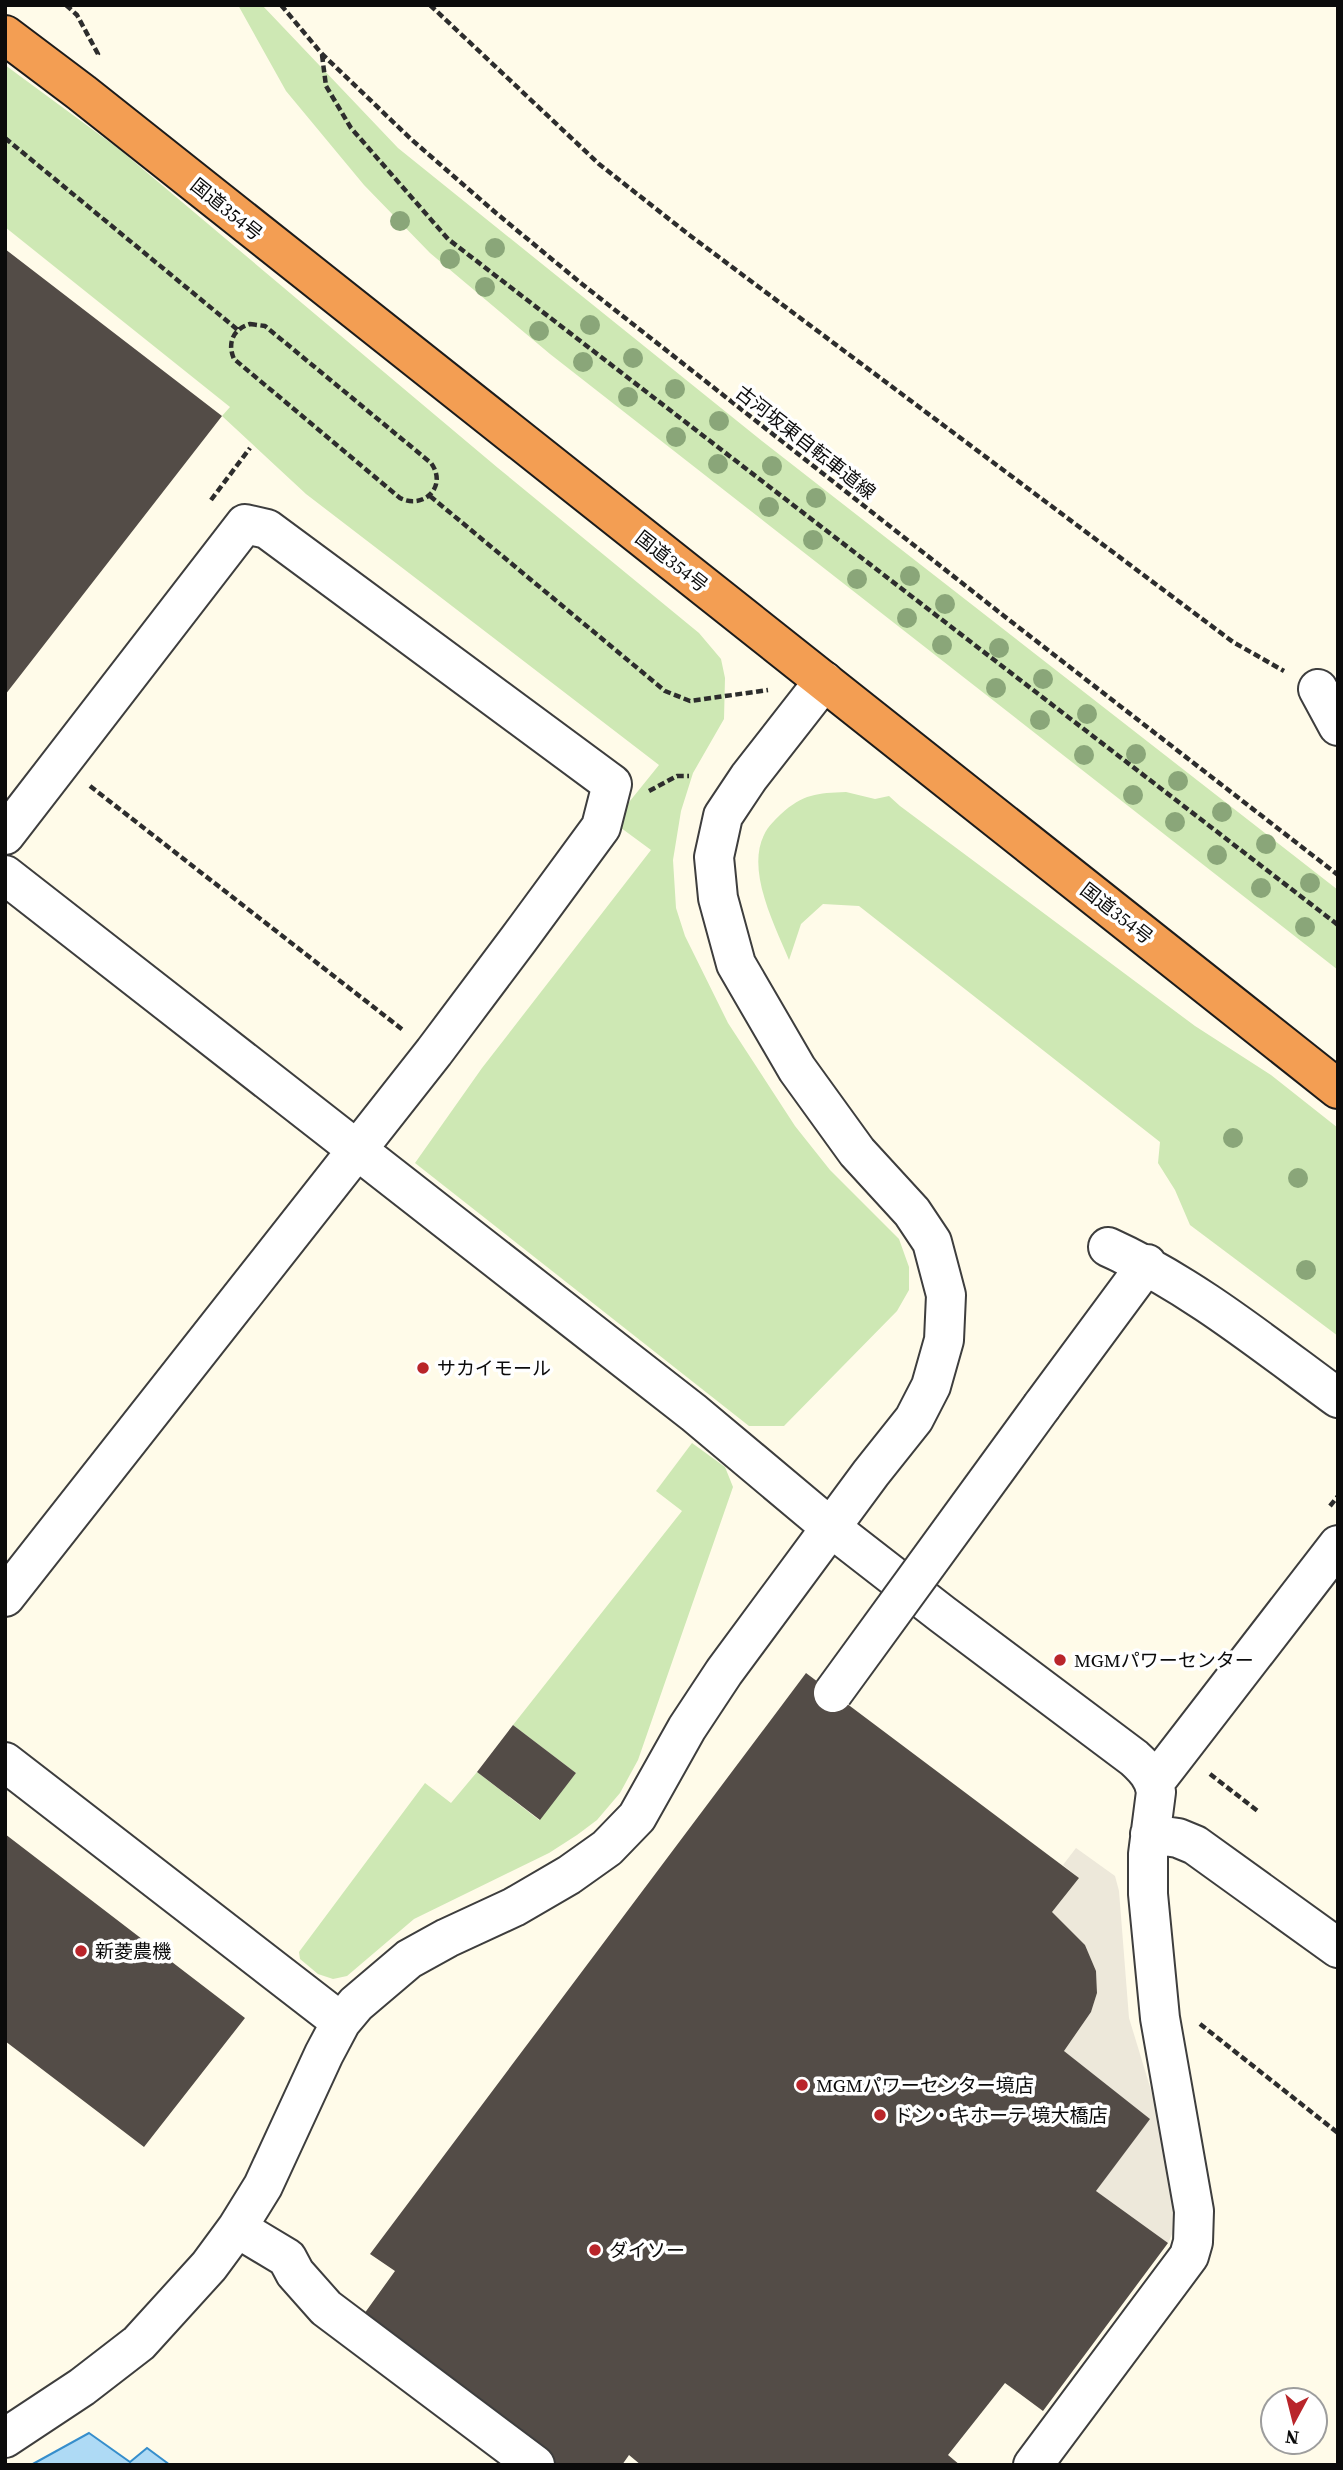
<svg xmlns="http://www.w3.org/2000/svg" width="1343" height="2470" viewBox="0 0 1343 2470" font-family="'Source Serif 4','Noto Sans JP',serif">
	<style>
		.green { fill: #cee8b4 }
		.plaza { fill: #ede8da }
		.water { fill: #aedaf5; stroke: #368ecc; stroke-width: 2 }
		.building { fill: #534c47 }
		.lines { fill: none; stroke-linecap: round; stroke-linejoin: round }
		.minor-casing { stroke: #3e3e3e; stroke-width: 42 }
		.highway-casing { stroke: #1c1c1c; stroke-width: 42 }
		.path { stroke: #2d2d2d; stroke-width: 4.5; stroke-dasharray: 7 3.5; stroke-linecap: butt }
		.minor { stroke: #fff; stroke-width: 38 }
		.highway { stroke: #f39e53; stroke-width: 38 }
		.minor-bridge-casing { stroke: #3e3e3e; stroke-width: 42; stroke-linecap: butt }
		.minor-bridge { stroke: #fff; stroke-width: 38 }
		.tree { fill: #8aa679 }
		.poi-dot { fill: #b9252a; stroke: #fff; stroke-width: 2.5 }
		.labels { text-anchor: middle; stroke-width: 7; stroke-linejoin: round; paint-order: stroke }
		.street-label { font-size: 19px; fill: #0b0b0b; stroke: #fff }
		.poi-label { font-size: 19px; fill: #0b0b0b; stroke: #fff; text-anchor: start }
	</style>
	<rect width="100%" height="100%" fill="#fffbe9"/>
	<!-- green -->
	<path class="green" d="M238 5H262L398 148 762 441 1338 890V970L550 354 430 253 364 185 286 91Z
		M5 65 119 149 498 468 699 633 721 659 725 678 724 719 693 773 681 811 673 860 676 908 685 936 728 1023 795 1126 830 1170 899 1239 909 1267V1290L897 1311 784 1426H749L415 1163 482 1068 651 850 613 822 659 765 306 494 222 416 230 407 5 227Z
		M846 792 875 799 889 796 900 806 1195 1026 1271 1075 1338 1128V1336L1190 1225 1175 1190 1158 1163 1160 1142 859 906 823 904 801 924 789 960C775 926 746 871 764 835 768 826 775 820 781 814 803 794 817 793 846 792Z
		M692 1443 725 1467 733 1487 638 1760 620 1793 597 1820 577 1835 549 1853 414 1919 347 1976 333 1979 318 1974 300 1959 299 1952 425 1783 451 1803 477 1772 539 1820 576 1773 513 1725 682 1511 656 1491Z"/>
	<!-- plaza -->
	<path class="plaza" d="M1076 1848 1115 1876 1119 1891 1129 2018 1161 2123 1178 2221 1168 2243 1096 2191 1149 2119 1064 2051 1091 2012 1097 1993 1096 1971 1085 1945 1052 1912 1079 1878 1063 1865Z"/>
	<!-- water -->
	<path class="water" d="M89 2433 130 2462 147 2448 170 2465H31Z"/>
	<!-- building -->
	<path class="building" d="M5 249 222 416 5 695Z
		M806 1673 1079 1878 1052 1912 1085 1945 1096 1971 1097 1993 1091 2012 1064 2051 1150 2119 1096 2191 1168 2243 1043 2411 1005 2383 948 2455 960 2465H641L629 2455 622 2465H551L359 2321 395 2271 370 2254Z
		M513 1725 576 1773 540 1820 477 1772Z
		M5 1834 245 2018 144 2147 5 2041Z"/>
	<g class="lines">
		<defs>
			<path id="minor" d="M1318 689 1338 726
				M5 835 245 524 267 529 612 784 601 827 518 940 434 1052 5 1597
				M5 875 694 1413 830 1527 942 1614 1134 1758C1145 1768 1154 1777 1156 1792L1148 1854V1894L1160 2018 1194 2211 1193 2242 1189 2256 1033 2465
				M1108 1247C1192 1285 1264 1344 1338 1398
				M1042 1406 1147 1264
				M5 1762 341 2022
				M1155 1782 1338 1545
				M1150 1834 1178 1838 1195 1845 1338 1948
				M237 2228 287 2258 295 2273 326 2308 535 2465
				M5 2438 82 2387 139 2343 209 2266 237 2228 263 2186 324 2054 341 2022 356 2004 409 1959 447 1938 514 1907 569 1875 607 1848 637 1817 687 1728 724 1672 871 1473 914 1419 931 1386 944 1340 946 1295 932 1242 912 1212 857 1152 797 1069 736 964 718 898 714 857 723 816 749 777 824 681"/>
			<path id="highway" d="M5 35 82 93 1338 1089"/>
		</defs>
		<!-- minor casing -->
		<use href="#minor" class="minor-casing"/>
		<!-- highway casing -->
		<use href="#highway" class="highway-casing"/>
		<!-- path -->
		<path class="path" d="M66 5 77 15 98 54 97 56
			M281 5 322 54 412 140 496 213 582 284 1004 616 1338 875
			M430 5 599 164 688 234 1233 642 1284 671
			M322 55 326 86 351 128 448 239 1338 925
			M5 138 238 330
			M250 324 265 326 431 463C448 486 424 510 400 498L234 359C227 343 233 329 250 324Z
			M430 496 665 691 690 701 768 690
			M211 500 250 448
			M90 786 403 1030
			M649 791 677 776H689
			M1330 1506 1338 1496
			M1210 1774 1259 1812
			M1200 2024 1338 2133"/>
		<!-- minor -->
		<use href="#minor" class="minor"/>
		<!-- highway -->
		<use href="#highway" class="highway"/>
		<defs>
			<path id="minor-bridge" d="M833 1693 1042 1406"/>
		</defs>
		<!-- minor-bridge casing -->
		<use href="#minor-bridge" class="minor-bridge-casing"/>
		<!-- minor-bridge -->
		<use href="#minor-bridge" class="minor-bridge"/>
	</g>
	<!-- trees -->
	<g class="tree">
		<circle cx="400" cy="221" r="10"/>
		<circle cx="495" cy="248" r="10"/>
		<circle cx="450" cy="259" r="10"/>
		<circle cx="485" cy="287" r="10"/>
		<circle cx="590" cy="325" r="10"/>
		<circle cx="539" cy="331" r="10"/>
		<circle cx="633" cy="358" r="10"/>
		<circle cx="583" cy="362" r="10"/>
		<circle cx="675" cy="389" r="10"/>
		<circle cx="628" cy="397" r="10"/>
		<circle cx="719" cy="421" r="10"/>
		<circle cx="676" cy="437" r="10"/>
		<circle cx="718" cy="464" r="10"/>
		<circle cx="772" cy="466" r="10"/>
		<circle cx="816" cy="498" r="10"/>
		<circle cx="769" cy="507" r="10"/>
		<circle cx="813" cy="540" r="10"/>
		<circle cx="910" cy="576" r="10"/>
		<circle cx="857" cy="579" r="10"/>
		<circle cx="945" cy="604" r="10"/>
		<circle cx="907" cy="618" r="10"/>
		<circle cx="942" cy="645" r="10"/>
		<circle cx="999" cy="648" r="10"/>
		<circle cx="1043" cy="679" r="10"/>
		<circle cx="996" cy="688" r="10"/>
		<circle cx="1087" cy="714" r="10"/>
		<circle cx="1040" cy="720" r="10"/>
		<circle cx="1136" cy="754" r="10"/>
		<circle cx="1084" cy="755" r="10"/>
		<circle cx="1178" cy="781" r="10"/>
		<circle cx="1133" cy="795" r="10"/>
		<circle cx="1222" cy="812" r="10"/>
		<circle cx="1175" cy="822" r="10"/>
		<circle cx="1266" cy="844" r="10"/>
		<circle cx="1217" cy="855" r="10"/>
		<circle cx="1310" cy="883" r="10"/>
		<circle cx="1261" cy="888" r="10"/>
		<circle cx="1305" cy="927" r="10"/>
		<circle cx="1233" cy="1138" r="10"/>
		<circle cx="1298" cy="1178" r="10"/>
		<circle cx="1306" cy="1270" r="10"/>
	</g>
	<!-- markers -->
	<g class="poi-dot">
		<circle cx="423" cy="1368" r="7"/>
		<circle cx="1060" cy="1660" r="7"/>
		<circle cx="81" cy="1951" r="7"/>
		<circle cx="802" cy="2085" r="7"/>
		<circle cx="880" cy="2115" r="7"/>
		<circle cx="595" cy="2250" r="7"/>
	</g>
	<g class="labels">
		<!-- street labels -->
		<g class="street-label">
			<text transform="translate(227 209) rotate(39)" y="7">国道354号</text>
			<text transform="translate(806 442) rotate(38)" y="7">古河坂東自転車道線</text>
			<text transform="translate(672 561) rotate(38)" y="7">国道354号</text>
			<text transform="translate(1117 913) rotate(38)" y="7">国道354号</text>
		</g>
		<!-- poi labels -->
		<g class="poi-label">
			<text x="437" y="1375">サカイモール</text>
			<text x="1074" y="1667">MGMパワーセンター</text>
			<text x="95" y="1958">新菱農機</text>
			<text x="816" y="2092">MGMパワーセンター境店</text>
			<text x="894" y="2122">ドン・キホーテ 境大橋店</text>
			<text x="609" y="2257">ダイソー</text>
		</g>
	</g>
	<!-- border -->
	<rect width="1343" height="2470" fill="none" stroke="#0b0b0b" stroke-width="14"/>
	<!-- north arrow -->
	<g transform="translate(1294 2421) rotate(187)"><circle r="33" fill="#ffffff" stroke="#9d9d9d" stroke-width="2"/>
	<path d="M0-5L12 26L0 18L-12 26Z" fill="#b9252a"/>
	<text y="-10" font-size="19" font-weight="bold" text-anchor="middle" fill="#0b0b0b">N</text>
	</g>
</svg>
